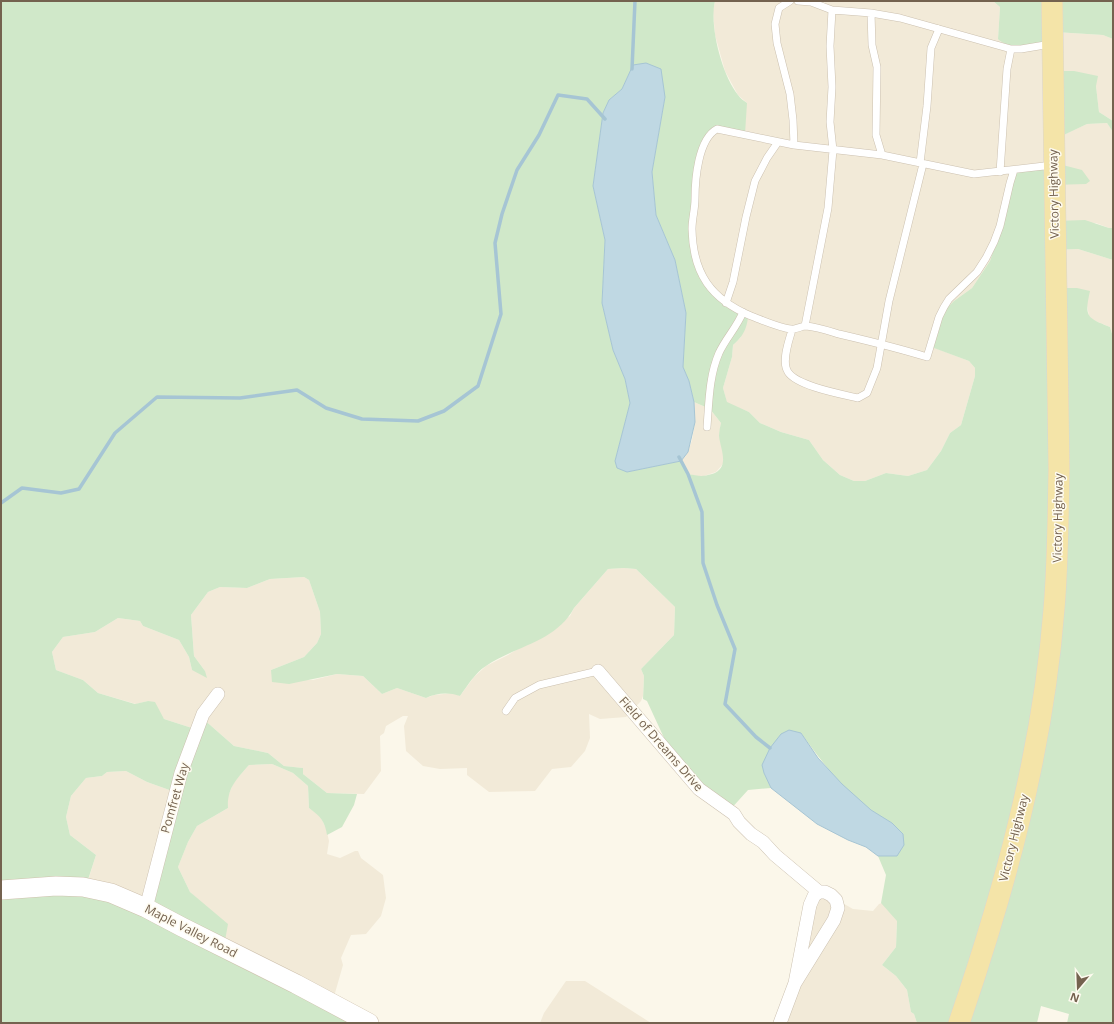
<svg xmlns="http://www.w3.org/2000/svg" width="1114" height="1024" viewBox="0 0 1114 1024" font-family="'Open Sans',sans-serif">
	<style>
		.residential { fill: #f2ead8 }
		.green { fill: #d0e8c9; fill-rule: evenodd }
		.water { fill: #bfd8e3; stroke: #a6c5d4 }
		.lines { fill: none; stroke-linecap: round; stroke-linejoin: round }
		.stream { stroke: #a6c5d4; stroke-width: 3.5 }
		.lane-casing { stroke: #ccc1b0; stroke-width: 8 }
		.street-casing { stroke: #ccc1b0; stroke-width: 14 }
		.secondary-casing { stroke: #cfc2ae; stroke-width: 20 }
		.primary-casing { stroke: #dbd6d1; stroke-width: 22 }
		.lane { stroke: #fff; stroke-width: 7 }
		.street { stroke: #fff; stroke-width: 13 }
		.secondary { stroke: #fff; stroke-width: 19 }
		.primary { stroke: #f4e4a8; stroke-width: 21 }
		.labels { text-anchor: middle; stroke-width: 3; stroke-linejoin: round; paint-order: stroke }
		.street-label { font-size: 12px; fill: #74624f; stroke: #fefbf0 }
	</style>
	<rect width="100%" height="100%" fill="#fbf7ea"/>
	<!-- residential -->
	<path class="residential" d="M715 1H812L824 5 825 1H993L1000 7 998 39 1055 32 1103 35 1113 39V121L1099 112 1096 86 1052 140 1087 124 1107 123 1113 132V228H1109L1096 223 1055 221 1051 191 1082 170 1005 215 990 261 972 288 954 301 935 348 969 361 975 368V376L961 425 950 433 941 451 927 470 908 476 886 473 865 481H854L840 475 823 460 809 440 781 432 760 423 749 412 727 403 723 388 732 357 733 345 741 337 722 300 704 283 691 232 704 145 747 103 738 95 725 71 715 35 713 11Z
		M1078 249 1113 260V337L1110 327 1093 320 1089 316 1087 305 1054 288V250Z
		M694 402 710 409 721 423 719 435 723 450V464L716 472 701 477 688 474 681 461 688 452 692 440 695 422Z
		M624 568 636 569 675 607 674 635 641 669 644 676 643 696 641 701 626 717 600 719 589 714 590 738 585 751 571 767 552 769 535 791 489 792 467 775V768L440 769 423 766 406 751 404 726 408 716H403L386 726 384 733 380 736 381 771 364 794 327 793 303 774V768L284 766 268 753 234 746 201 717 195 729 164 719 148 701 136 704 98 693 83 680 56 670 52 652 63 637 95 632 118 618 140 621 143 626 179 640 189 657 192 670 205 671 194 656 191 615 208 592 220 587 247 588 270 579 304 577 309 580 320 612 321 634 317 643 304 657 271 670 305 680H313L337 674 363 676 382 694 397 688 426 698 434 695 454 693 460 696 474 677 486 666 508 655 570 616 574 608 608 569Z
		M272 764 293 773 308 786 309 808 320 816 326 828 329 841 327 854 340 858 355 851H358L361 858 383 875 386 898 381 916 366 934 351 935 341 958 343 965 335 993 330 1003 224 949 205 906 190 892 178 867 188 842 197 826 228 808 227 798 234 782 249 765Z
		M126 771 147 782 175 792 144 908 86 887 96 855 70 835 66 817 71 796 86 778 102 776 107 772Z
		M830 896 853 909 873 911 879 904 882 903 897 920 896 947 882 965 896 976 907 990 911 1012 914 1014 917 1023H775L818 899Z
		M566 981H585L651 1023H540L544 1013Z"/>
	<!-- green -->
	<path class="green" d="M1 1H715C709 26 722 75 738 95 740 98 744 101 747 103L745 134 720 128 704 145 691 232 702 280 722 300 749 311C747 326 746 334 733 345L732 357 723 388 727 402 749 412 760 423 781 432 809 440 823 460 840 475 854 481H865L886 473 908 476 927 470 941 451 950 433 961 425 975 376V368L969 361 934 348V344L943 312 954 301 972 288 990 261 1005 215 1013 172 1051 162 1082 170 1090 181 1086 184 1052 185 1055 221 1085 220 1109 228H1113V260L1078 249 1054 250 1055 288H1077L1090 291C1084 317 1087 318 1110 327L1113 337V1023H1067L1069 1014 1041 1006 1037 1023H917L914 1014 911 1012 907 990 896 976 882 965 896 947 897 921 881 903 886 875 878 856H897L892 823C885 819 877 815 871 810 843 790 821 761 801 733L764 773 771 788 748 790 729 811 709 800 665 740 647 701 643 699 644 676 641 669 674 635 675 607 636 569 624 568 608 569 574 608C556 642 515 646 486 666 475 673 468 685 460 696 449 692 436 693 426 698L397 688 382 694 363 676 337 674 289 684 272 682 271 670 304 657 317 643 321 634 320 612 309 580 304 577 270 579 247 588 220 587 208 592 191 615 194 656 205 671 207 678 192 670 189 657 179 640 143 626 140 621 118 618 95 632 63 637 52 652 56 670 83 680 98 693 135 704 148 701 155 702 164 719 195 729 201 717 234 746 268 753 284 766 303 768V774L327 793 357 794 354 805 342 827 327 835C325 821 320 816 309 808L308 786 293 773 272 764 249 765C236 780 227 788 228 808L197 826 188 842 178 867 190 892 228 924 224 946 365 1023H1ZM633 65 665 97 652 172 656 215 675 260 686 313 683 367 689 381 694 402 710 409 721 423C720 427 719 432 719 436 720 448 731 468 712 474 702 477 699 476 688 474L681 461 627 472 615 461 630 403 625 379 613 350 602 303 605 240 593 186 603 113 609 100 622 89ZM126 771 147 782 175 792 144 907 86 886 96 855 70 835 66 817 71 796 86 778 102 776 107 772Z
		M993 1H1113V39L1103 35 1055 32 1049 45C1034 46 1009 50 998 39L1000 7Z
		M1055 71H1074L1098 76 1096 86 1099 112 1113 121V132L1107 123 1087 124 1051 141Z"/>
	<!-- water -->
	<path class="water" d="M646 63 661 69 665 97 652 172 656 215 675 260 686 313 683 367 689 381 694 402 695 422 688 452 681 461 627 472 617 468 615 461 630 403 625 379 613 350 602 303 605 240 593 186 603 113 609 100 622 89 633 65Z
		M789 730 801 733 818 758 842 784 871 810 892 823 903 834 904 845 897 856H878L866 847 848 840 817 824 771 788 764 773 762 765 770 748 781 734Z"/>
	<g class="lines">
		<!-- stream -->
		<path class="stream" d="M632 69 635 1
			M679 457 688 474 702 512 703 563 717 605 735 649 725 704 756 737 770 748
			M1 503 22 488 61 493 79 489 115 433 157 397 240 398 297 390 326 408 362 419 418 421 444 411 478 386 501 314 495 243 502 214 517 170 539 135 558 95 587 99 605 119"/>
		<defs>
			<path id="lane" d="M790 1 779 8 775 24 777 43 790 94 793 120 794 145 717 129C698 139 695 180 695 199 695 209 692 219 692 229 693 274 711 299 751 316 762 320 780 328 791 329 796 330 801 326 806 326 817 327 829 331 839 334 869 341 898 348 927 357L939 317 944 307 949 299 977 272 986 258 994 242 1000 226 1010 183 1014 170
				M798 1 811 2 832 10 871 13 900 18 1011 49H1021L1051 44
				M871 13 872 45 877 67 876 135 882 155
				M794 145 882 155 974 174 1053 165
				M920 163 927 106 931 48 939 29
				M1000 172 1007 69 1011 49
				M726 303 733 282 746 217 755 181 767 158 778 142
				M805 326 828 208 833 150 830 122 832 87 830 46 832 10
				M792 330C789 340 781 362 788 372 797 386 841 394 858 398L867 393 877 368 889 301 923 164
				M707 427C709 402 709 376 719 353 726 338 737 327 743 312
				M506 711 515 698 539 685 598 671"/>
			<path id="street" d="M598 671 699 789 734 814 739 822 751 834 763 842 775 855 819 892 814 896 810 905 795 983
				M146 908 181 773 203 714 218 694
				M780 1023 795 983 834 920 838 908 836 900 831 895 825 892H819"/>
			<path id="secondary" d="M1 890 56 886 83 887 111 893 146 908 182 927 296 984 369 1023"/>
			<path id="primary" d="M959 1023C1005 889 1043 751 1054 609 1058 563 1058 517 1059 470L1052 1"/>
		</defs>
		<!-- lane casing -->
		<use href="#lane" class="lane-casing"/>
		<!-- street casing -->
		<use href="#street" class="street-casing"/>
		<!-- secondary casing -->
		<use href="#secondary" class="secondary-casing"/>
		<!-- primary casing -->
		<use href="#primary" class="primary-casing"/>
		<!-- lane -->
		<use href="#lane" class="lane"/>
		<!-- street -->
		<use href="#street" class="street"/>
		<!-- secondary -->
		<use href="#secondary" class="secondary"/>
		<!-- primary -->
		<use href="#primary" class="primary"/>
	</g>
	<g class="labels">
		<!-- street labels -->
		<g class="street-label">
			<text transform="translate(1054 194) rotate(-91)" y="4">Victory Highway</text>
			<text transform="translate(1058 518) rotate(-89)" y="4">Victory Highway</text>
			<text transform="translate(661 744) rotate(49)" y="4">Field of Dreams Drive</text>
			<text transform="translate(175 798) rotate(-74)" y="4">Pomfret Way</text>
			<text transform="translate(1014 838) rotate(-76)" y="4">Victory Highway</text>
			<text transform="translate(191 931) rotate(27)" y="4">Maple Valley Road</text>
		</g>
	</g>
	<!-- border -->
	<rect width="1114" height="1024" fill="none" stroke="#74624f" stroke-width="4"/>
	<!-- north arrow -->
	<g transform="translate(1078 988) rotate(199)" stroke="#fefbf0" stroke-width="3" paint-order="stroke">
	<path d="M0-3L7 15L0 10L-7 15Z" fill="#74624f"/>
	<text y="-6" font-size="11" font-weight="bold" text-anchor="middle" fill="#74624f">N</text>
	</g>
</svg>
